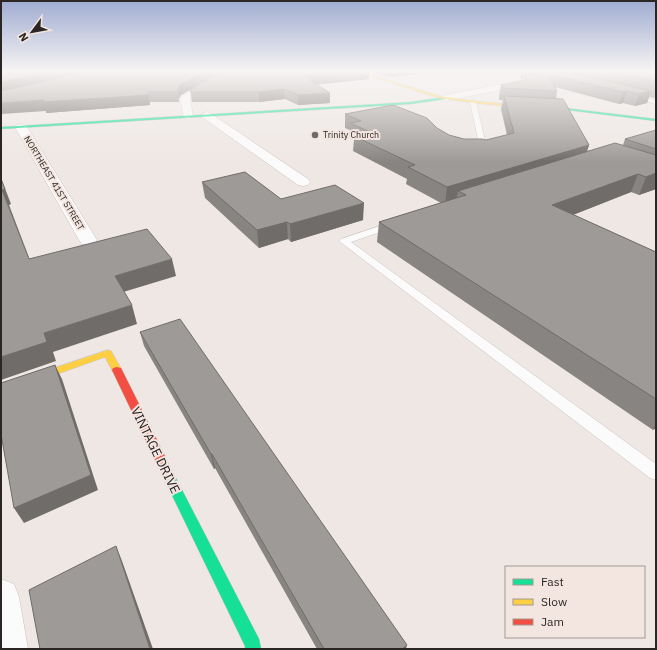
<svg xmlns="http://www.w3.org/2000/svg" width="657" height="650" viewBox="0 0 657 650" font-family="'IBM Plex Sans',sans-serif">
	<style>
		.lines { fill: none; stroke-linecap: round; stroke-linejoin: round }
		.lane-casing { stroke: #c8c3c0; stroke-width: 1 }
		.street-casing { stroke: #c8c3c0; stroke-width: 1 }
		.fast-casing { stroke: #c8c3c0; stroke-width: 1 }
		.slow-casing { stroke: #c8c3c0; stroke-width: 1 }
		.jam-casing { stroke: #c8c3c0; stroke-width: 1 }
		.lane { fill: #fcfbfb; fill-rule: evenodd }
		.street { fill: #fcfbfb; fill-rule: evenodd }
		.fast { fill: #16e098; fill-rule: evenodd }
		.slow { fill: #ffcf43; fill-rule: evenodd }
		.jam { fill: #f24e42; fill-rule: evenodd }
		.wall { fill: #888482 }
		.shaded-wall { fill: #6f6c6a }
		.building { fill: #9e9a97; stroke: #6f6c6a }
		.poi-dot { fill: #6f6a67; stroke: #f3e5df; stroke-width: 1.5 }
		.labels { text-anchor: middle; stroke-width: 4; stroke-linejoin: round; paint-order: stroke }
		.far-poi-label { font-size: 9px; fill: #2b2624; stroke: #f3e5df; text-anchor: start }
		.far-street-label { font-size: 9px; fill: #2b2624; stroke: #f3e5df }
		.near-street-label { font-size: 13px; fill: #2b2624; stroke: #f3e5df }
	</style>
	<rect width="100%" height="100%" fill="#eee7e4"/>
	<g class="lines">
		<defs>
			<path id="lane" d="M632 94 656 100V104L630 97 629 96Z
				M473 100 476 102 487 149 481 152 478 150 480 148 470 102Z
				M392 222 395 223 397 225 395 227 351 242 656 464V480L650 478 339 241 341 239Z"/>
			<path id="street" d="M224 71H234L190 99 193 116 188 119 184 118 180 98 182 96Z
				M569 71H585L581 74 445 101 440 98 445 95Z
				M206 112 210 113 308 179 310 182 308 185 303 186 298 185 202 117 201 115Z
				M21 124 25 125 27 127 97 240 94 244 88 245 82 244 79 240 15 127 17 125Z
				M1 579 14 584 19 597 28 649H1Z"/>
			<path id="fast" d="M445 97 446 99 411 104 1 129V127L411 102Z
				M565 108 656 119V121L567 110Z
				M161 455 165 457 259 639 261 649H245V646L155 460 157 457Z"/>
			<path id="slow" d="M355 71H360L439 96 483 102 569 109 567 110 483 104 438 98Z
				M108 350 111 351 122 370 121 372H113L105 357 1 394V386Z"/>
			<path id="jam" d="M117 367 121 368 167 460 165 463 161 465 157 463 155 460 112 370 113 368Z"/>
		</defs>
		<!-- lane casing -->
		<use href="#lane" class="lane-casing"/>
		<!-- street casing -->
		<use href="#street" class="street-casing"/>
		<!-- fast casing -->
		<use href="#fast" class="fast-casing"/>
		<!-- slow casing -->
		<use href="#slow" class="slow-casing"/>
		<!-- jam casing -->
		<use href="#jam" class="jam-casing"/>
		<!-- lane -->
		<use href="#lane" class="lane"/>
		<!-- street -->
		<use href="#street" class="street"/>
		<!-- fast -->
		<use href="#fast" class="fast"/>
		<!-- slow -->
		<use href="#slow" class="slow"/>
		<!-- jam -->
		<use href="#jam" class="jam"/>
	</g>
	<!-- wall -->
	<path class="wall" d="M1 71 369 79 316 84 330 103 298 105 285 99 259 102H192L190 90 209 78 181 95 179 98V102H150V105L46 113V111Z
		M370 71H418V74L390 77Z
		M520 71H565L571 72V71H656V98L649 97 647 103 635 106 623 103 619 104 555 87 557 91 556 99 589 145 587 151 623 145 625 139 656 130V189L639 195 631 192 573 215 656 252V428L653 430 377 242 379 222 441 203 406 184 407 179 353 151 354 140 350 138V130L345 128V114L437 128 449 135 464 139 486 140 507 135 501 109 503 100H499V96L501 85 524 80 525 78 521 79Z
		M202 182 281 199 363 220 291 242 288 239 259 248 205 198Z
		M140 332 406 649H317L215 468 214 469 144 346Z"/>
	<!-- shaded-wall -->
	<path class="shaded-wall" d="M55 71H88L1 92V82Z
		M205 71H222L181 95 179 98 177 89 180 85Z
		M363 71H369V79L304 86 303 76Z
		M390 71H418V74L390 77Z
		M523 71H562L525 76V78L521 79Z
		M284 89 285 99 259 102V92Z
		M627 91 623 103 619 104 623 92Z
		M651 91 647 103 635 106 639 94Z
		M148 92 150 105 46 113V111L1 114V103Z
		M330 93V103L298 105V95Z
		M589 145 584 160 458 191 456 201 445 204 447 187Z
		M656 173V189L639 195 646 177Z
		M638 174 631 192 547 225 552 205Z
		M1 178 11 204 9 205 36 276 2 190Z
		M364 203 363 220 291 242 290 224Z
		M287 222 288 239 259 248 257 230Z
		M172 259 176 276 120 293 115 276Z
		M132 305 137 324 53 352 56 361 1 380V357L44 333Z
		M55 365 62 379 98 490 24 523 14 508Z
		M656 424V428L653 430Z
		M211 454H212L215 468 214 469Z
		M116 546 122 561 153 649H150Z
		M407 645 406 649H402Z"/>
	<!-- building -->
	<path class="building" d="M1 71H55L1 82Z
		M84 71H205L180 85 177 89 178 92H148V95L43 102 44 100 1 103V91L67 76Z
		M221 71H363L303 76 330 93 298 95 284 89 259 92H191L190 90Z
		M553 71H565L651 91 639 94 627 91 623 92 547 74 557 91 502 88 501 85 526 80 525 76Z
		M610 71H656V81Z
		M504 96 563 99 589 145 447 187 408 167 415 165 354 136 370 132 350 123 361 121 345 114 393 105 427 118 437 128 449 135 464 139H482L486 140 514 133Z
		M656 130V149L625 139Z
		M615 143 656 155V173L646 177 638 174 552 205 656 252V399L379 222 466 195 458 191Z
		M245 172 281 199 335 185 364 203 290 224 287 222 257 230 202 182Z
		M1 179 5 189 2 190 29 259 147 229 172 259 115 276 132 305 44 333 47 342 1 357Z
		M180 319 407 645 402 649H324L212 454H211L140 332Z
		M55 365 91 475 14 508 1 434V383Z
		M116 546 150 649H40L29 590Z"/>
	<!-- sky -->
	<linearGradient id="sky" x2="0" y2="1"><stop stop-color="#9facd1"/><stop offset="0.44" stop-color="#f7f4f3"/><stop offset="1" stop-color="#f7f4f3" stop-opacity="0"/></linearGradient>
	<rect width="657" height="162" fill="url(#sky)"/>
	<!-- markers -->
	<circle class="poi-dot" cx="315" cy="135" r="4"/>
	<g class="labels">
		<!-- far-poi labels -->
		<g class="far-poi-label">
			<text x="323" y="138">Trinity Church</text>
		</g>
		<!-- far-street labels -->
		<g class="far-street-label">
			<text transform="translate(54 183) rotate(59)" y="3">NORTHEAST 41ST STREET</text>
		</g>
		<!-- near-street labels -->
		<g class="near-street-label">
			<text transform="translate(156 450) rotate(64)" y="5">VINTAGE DRIVE</text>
		</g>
	</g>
	<!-- border -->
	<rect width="657" height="650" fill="none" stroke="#2b2624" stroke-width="4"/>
	<!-- legend -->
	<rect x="505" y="566" width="140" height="72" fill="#f3e5df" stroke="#a39994"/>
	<rect x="513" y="579" width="20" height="6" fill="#16e098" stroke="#a39994"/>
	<text x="541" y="586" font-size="12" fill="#2b2624">Fast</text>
	<rect x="513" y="599" width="20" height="6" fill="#ffcf43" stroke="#a39994"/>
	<text x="541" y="606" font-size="12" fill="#2b2624">Slow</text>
	<rect x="513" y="619" width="20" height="6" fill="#f24e42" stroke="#a39994"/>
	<text x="541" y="626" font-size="12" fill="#2b2624">Jam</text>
	<!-- north arrow -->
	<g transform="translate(32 32) rotate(238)" stroke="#f3e5df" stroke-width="3" paint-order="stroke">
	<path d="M0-3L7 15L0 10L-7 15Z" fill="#2b2624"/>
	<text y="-6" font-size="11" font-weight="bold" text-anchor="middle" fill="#2b2624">N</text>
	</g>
</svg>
